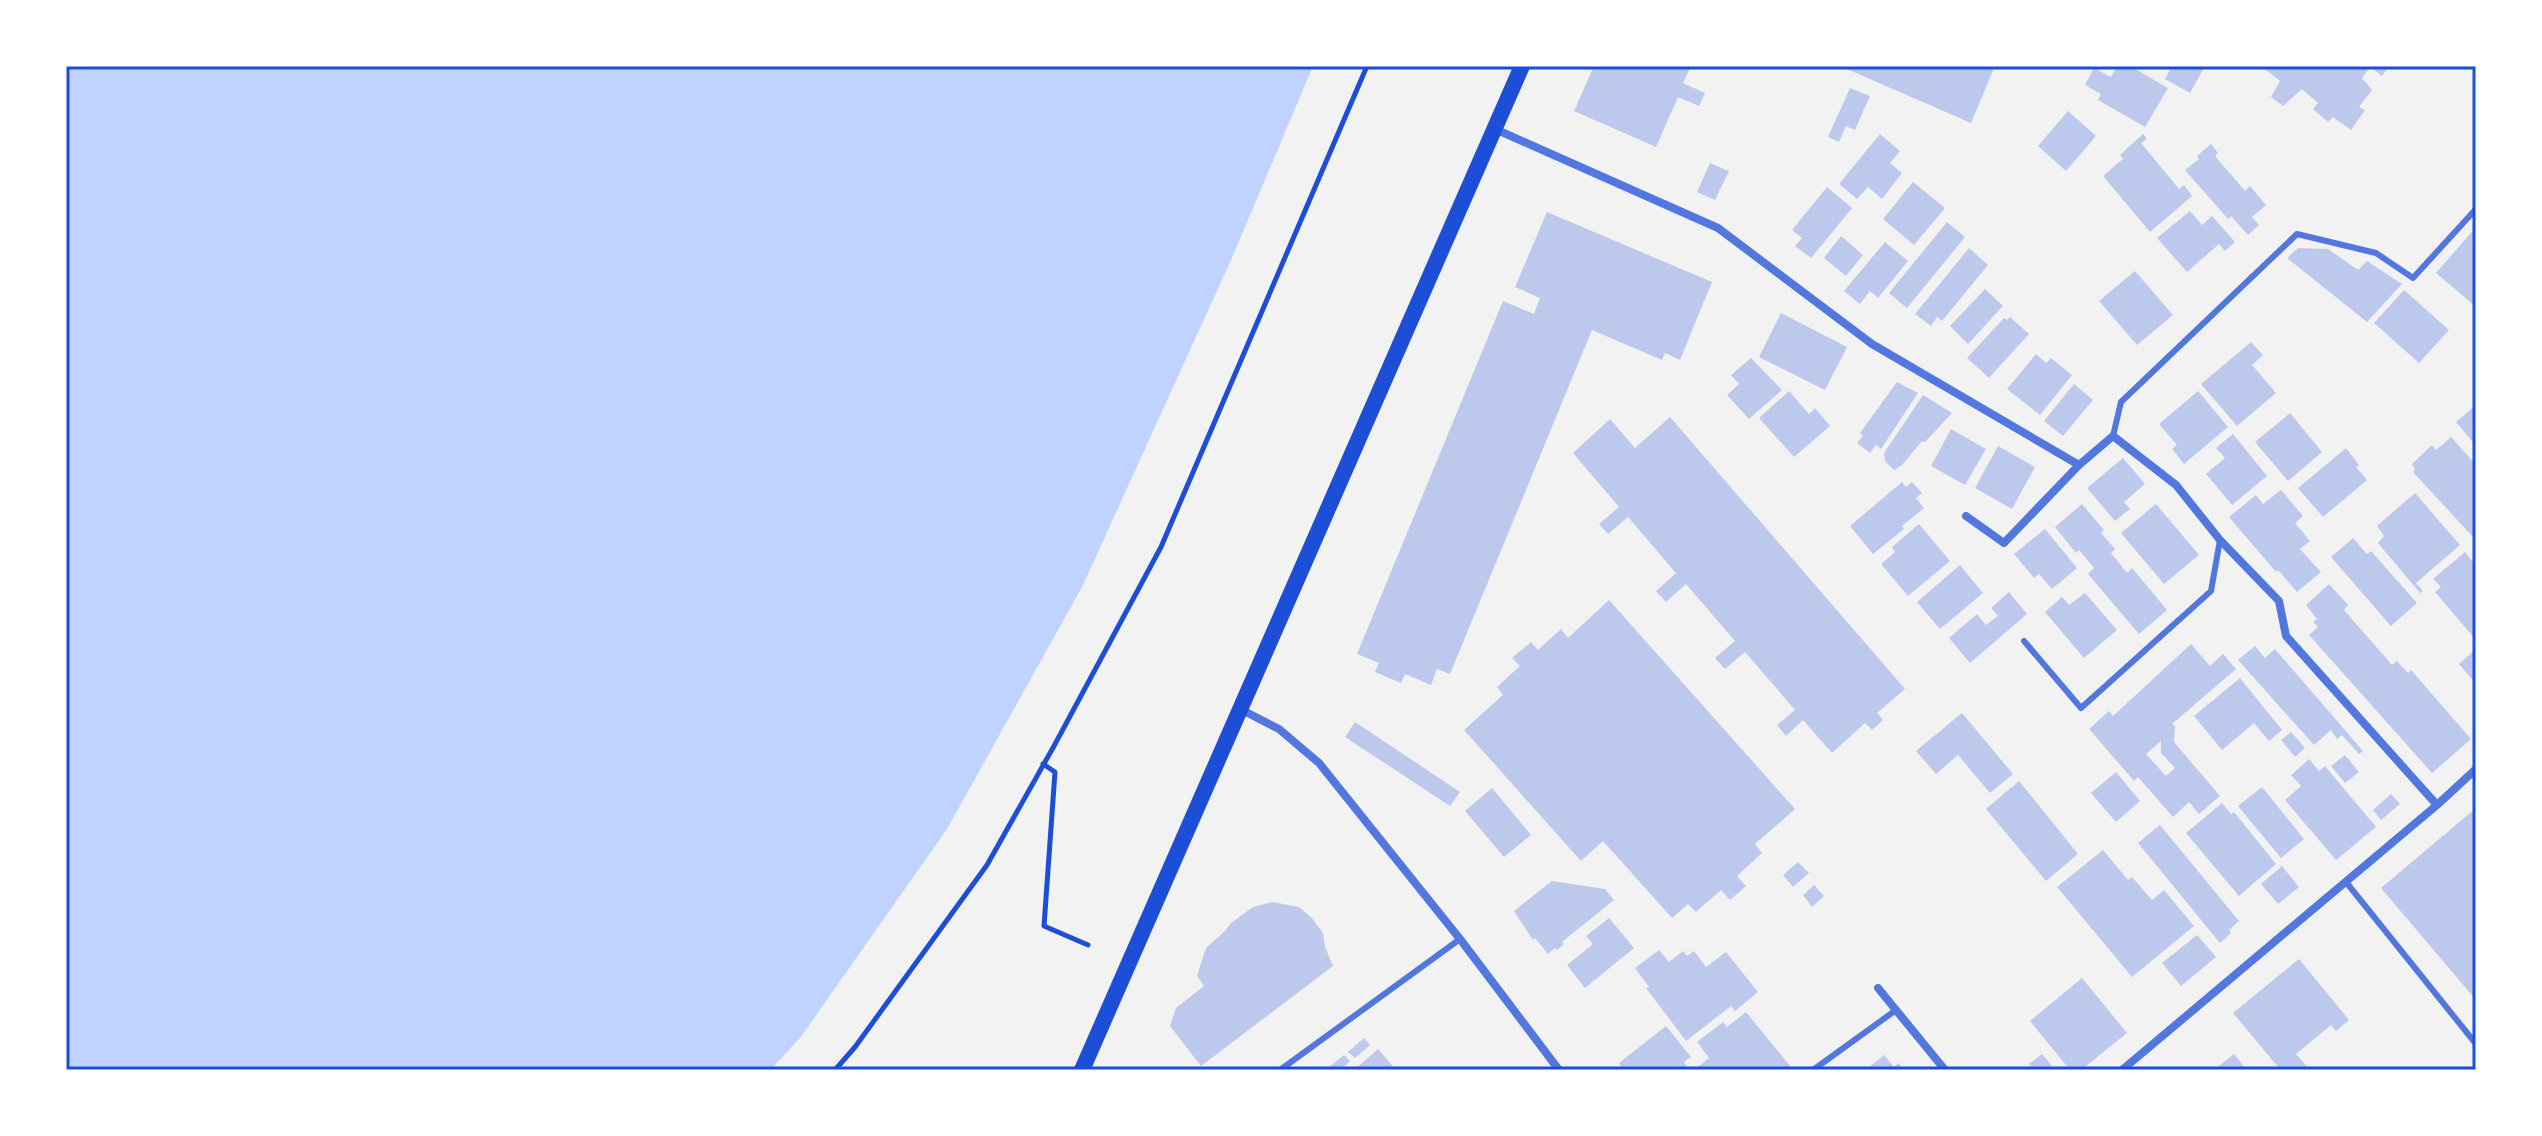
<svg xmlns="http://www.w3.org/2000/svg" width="2542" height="1136" viewBox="0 0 2542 1136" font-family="Overpass,sans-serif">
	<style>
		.water { fill: #bfd3fe }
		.building { fill: #bdc9ec; fill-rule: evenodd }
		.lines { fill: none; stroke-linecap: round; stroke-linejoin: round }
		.path { stroke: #1d4ed8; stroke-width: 5 }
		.service { stroke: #5277de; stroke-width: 6 }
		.minor { stroke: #5277de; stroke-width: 8 }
		.secondary { stroke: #1d4ed8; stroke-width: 16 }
		.neatline { fill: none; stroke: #1d4ed8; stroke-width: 3 }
	</style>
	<rect width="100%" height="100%" fill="#f2f2f2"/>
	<!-- water -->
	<path class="water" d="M66 66H1313L1231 260 1082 587 947 829 800 1038 770 1070H66Z"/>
	<!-- building -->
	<path class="building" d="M1594 66H1691L1683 83 1705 93 1699 106 1678 97 1656 147 1574 111Z
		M1840 66H1995L1971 123Z
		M2117 66H2130L2168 88 2145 127 2098 100 2101 94 2085 85 2094 68 2111 77Z
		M2172 66H2205L2190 93 2165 79Z
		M2261 66H2389L2382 76 2370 67 2362 78 2372 90 2359 107 2365 110 2351 130 2333 117 2328 122 2313 109 2318 103 2302 89 2283 106 2271 97 2280 81Z
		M1850 88 1870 96 1855 130 1846 126 1839 142 1828 137Z
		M2068 111 2096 136 2066 171 2038 146Z
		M1880 134 1900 151 1890 163 1902 173 1882 199 1868 187 1857 199 1839 184Z
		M2143 134 2147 139 2141 143 2179 189 2184 185 2192 196 2150 232 2103 176 2123 159 2120 155Z
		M2211 144 2218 153 2215 156 2245 191 2250 186 2266 205 2252 217 2259 225 2248 235 2231 216 2228 219 2185 170 2199 159 2197 156Z
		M1710 163 1729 171 1715 200 1697 192Z
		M1913 182 1945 208 1914 245 1883 219Z
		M1827 187 1852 208 1811 258 1795 246 1802 238 1792 230Z
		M2190 211 2202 225 2212 216 2235 242 2225 251 2219 244 2187 272 2157 238Z
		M1547 212 1712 282 1680 360 1665 353 1662 360 1592 330 1450 674 1437 669 1431 685 1405 674 1401 683 1375 672 1379 663 1357 654 1503 301 1534 314 1540 298 1515 287Z
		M1947 222 1965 237 1907 308 1889 293Z
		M2476 227V307L2436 273Z
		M1841 236 1863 255 1846 276 1824 258Z
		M1885 242 1908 261 1878 298 1870 291 1860 304 1844 291Z
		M1969 248 1988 265 1942 321 1937 317 1931 326 1915 314Z
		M2298 248 2328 249 2358 270 2367 261 2402 284 2367 322 2287 258Z
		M2135 271 2173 315 2137 345 2099 301Z
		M1985 289 2003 306 1968 344 1950 326Z
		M2404 290 2449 330 2419 363 2374 323Z
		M1781 313 1847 347 1825 390 1759 357Z
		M2010 317 2029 334 1989 378 1967 358 2004 318 2007 320Z
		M2251 342 2263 355 2252 365 2276 393 2237 426 2201 384Z
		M2036 354 2046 363 2051 358 2072 375 2040 415 2007 389Z
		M1751 358 1782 390 1749 419 1727 395 1739 384 1731 375Z
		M1897 382 1918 393 1881 449 1876 445 1870 453 1857 443 1863 436 1860 433Z
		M2074 384 2093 400 2063 436 2044 421Z
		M1789 391 1809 414 1815 408 1830 426 1794 457 1759 418Z
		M2198 391 2228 427 2184 464 2172 449 2177 445 2159 424Z
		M1923 395 1952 413 1925 442 1922 441 1902 465 1894 470 1885 461 1884 453Z
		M2476 405V446L2456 422Z
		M2290 413 2322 452 2288 481 2255 442Z
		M1670 417 1905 689 1877 713 1883 720 1872 730 1865 723 1832 753 1803 720 1786 736 1777 725 1795 710 1745 652 1725 669 1715 658 1735 641 1686 584 1666 602 1656 591 1676 573 1628 517 1608 534 1599 524 1619 507 1573 453 1610 419 1635 448Z
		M1951 429 1986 449 1965 485 1931 466Z
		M2233 434 2267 476 2232 505 2206 474 2225 458 2216 448Z
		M2451 437 2476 465V533L2472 536 2413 472 2415 469 2412 464 2432 445 2436 450Z
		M1998 446 2035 467 2012 509 1975 488Z
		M2346 448 2359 465 2356 467 2367 480 2323 517 2298 488Z
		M2123 458 2145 484 2124 502 2130 509 2115 521 2087 488Z
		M1902 482 1906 487 1912 482 1922 493 1916 498 1924 508 1902 526 1904 529 1873 554 1850 526Z
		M2281 490 2303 516 2295 523 2310 541 2300 549 2321 572 2297 592 2278 570 2276 572 2229 517 2256 495 2263 504Z
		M2415 493 2460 545 2416 583 2423 591 2420 593 2378 543 2384 536 2377 526Z
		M2082 504 2104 530 2101 533 2115 549 2111 553 2127 573 2132 568 2167 610 2139 634 2088 574 2094 568 2079 550 2076 553 2055 527Z
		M2156 504 2199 555 2164 584 2121 533Z
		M1919 524 1950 561 1908 596 1881 564 1895 552 1892 547Z
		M2045 529 2077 568 2052 589 2039 574 2034 578 2014 554Z
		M2353 538 2367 554 2371 551 2417 603 2391 626 2331 557Z
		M2465 552 2476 566V640L2435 592 2441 587 2433 579Z
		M1960 565 1983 593 1940 629 1917 602Z
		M2329 584 2348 605 2344 610 2392 665 2397 661 2408 673 2411 670 2471 739 2432 773 2309 635 2318 627 2313 622 2317 619 2306 605Z
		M2009 592 2027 614 1970 663 1949 638 1977 614 1986 625 1998 616 1991 608Z
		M2085 593 2117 630 2084 658 2045 612 2062 597 2069 605Z
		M1609 600 1795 809 1755 844 1762 853 1737 876 1746 886 1730 900 1721 890 1696 912 1688 904 1672 918 1603 841 1581 861 1464 730 1503 695 1497 687 1520 666 1512 658 1531 642 1538 650 1561 629 1568 638Z
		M2191 644 2210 666 2223 654 2236 669 2172 724 2175 726 2174 742 2220 796 2199 814 2189 802 2173 817 2138 777 2134 781 2089 729 2109 711 2113 716ZM2161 741V753L2175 768 2166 776 2146 754Z
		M2255 646 2265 658 2275 649 2363 751 2359 754 2342 735 2337 739 2331 730 2314 745 2238 660Z
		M2476 649V684L2459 664Z
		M2240 678 2282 730 2269 741 2254 723 2222 750 2194 716Z
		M1962 713 2013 774 1990 793 1958 755 1936 774 1916 751Z
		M1355 722 1460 792 1450 806 1345 737Z
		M2291 732 2305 748 2295 757 2281 740Z
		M2345 755 2359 772 2345 783 2331 766Z
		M2309 759 2319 771 2325 766 2376 827 2336 860 2285 800 2301 786 2291 775Z
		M2116 772 2140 801 2116 822 2091 793Z
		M2019 781 2078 854 2046 881 1986 809Z
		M2262 787 2304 839 2281 858 2238 806Z
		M1492 788 1531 835 1504 857 1465 811Z
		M2391 794 2400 804 2381 820 2373 810Z
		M2222 803 2231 814 2234 812 2276 864 2239 896 2186 833Z
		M2476 808V1000L2381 888Z
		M2160 825 2239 921 2229 930 2231 933 2220 943 2138 843Z
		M2103 850 2128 880 2132 877 2152 900 2164 890 2194 926 2132 977 2057 887Z
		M1798 862 1809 873 1793 887 1783 875Z
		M2282 866 2299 887 2278 904 2261 884Z
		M1552 881 1605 889 1614 900 1562 942 1564 944 1557 950 1555 948 1548 954 1535 938 1533 940 1514 911Z
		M1814 885 1824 896 1812 907 1803 895Z
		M1272 902 1299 907 1312 918 1323 933 1325 947 1333 966 1201 1066 1170 1026 1176 1008 1204 986 1197 976 1206 948 1224 932 1231 923 1253 907Z
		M1609 918 1634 948 1585 988 1567 965 1593 944 1586 936Z
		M2197 935 2216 957 2181 986 2162 963Z
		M1659 950 1669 962 1683 951 1687 956 1694 951 1706 967 1726 952 1758 992 1735 1011 1731 1006 1686 1041 1646 988 1649 987 1635 968Z
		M2299 959 2349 1020 2336 1031 2331 1025 2296 1054 2310 1070H2284L2281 1066 2279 1068 2233 1013Z
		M2082 978 2127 1033 2081 1070H2070L2030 1021Z
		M1746 1012 1790 1066 1785 1070H1700L1698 1067 1709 1058 1697 1042 1723 1022 1727 1027Z
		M1666 1026 1691 1057 1684 1062 1689 1070H1624L1619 1063Z
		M1364 1038 1370 1045 1355 1058 1348 1052Z
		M1378 1049 1396 1070H1354Z
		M2042 1054 2052 1066 2047 1070H2034L2029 1064Z
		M2234 1054 2247 1070H2214Z
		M1344 1055 1350 1061 1340 1070H1332L1329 1067Z
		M1884 1055 1894 1067 1898 1063 1903 1068 1900 1070H1866Z"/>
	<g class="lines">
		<!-- path -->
		<path class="path" d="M1043 764 1055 772 1044 926 1088 945
			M835 1070 855 1047 987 865 1054 746 1161 547 1367 66"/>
		<!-- service -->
		<path class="service" d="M2113 436 2121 402 2297 234 2376 253 2413 278 2476 209
			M2024 641 2081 708 2211 591 2220 540
			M2346 882 2476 1044
			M1280 1070 1460 939
			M1813 1070 1896 1010"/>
		<!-- minor -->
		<path class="minor" d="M1495 129 1718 228 1872 344 2079 465 2113 436 2176 485 2220 540 2279 601 2286 636 2437 805
			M1966 516 2004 543 2079 465
			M1240 709 1279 729 1319 763 1460 939 1559 1070
			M1878 988 1945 1070
			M2122 1070 2437 805 2476 769"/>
		<!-- secondary -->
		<path class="secondary" d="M1082 1070 1522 66"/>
	</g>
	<!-- border -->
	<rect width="2542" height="1136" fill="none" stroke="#ffffff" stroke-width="136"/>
	<rect x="68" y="68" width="2406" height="1000" class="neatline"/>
</svg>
